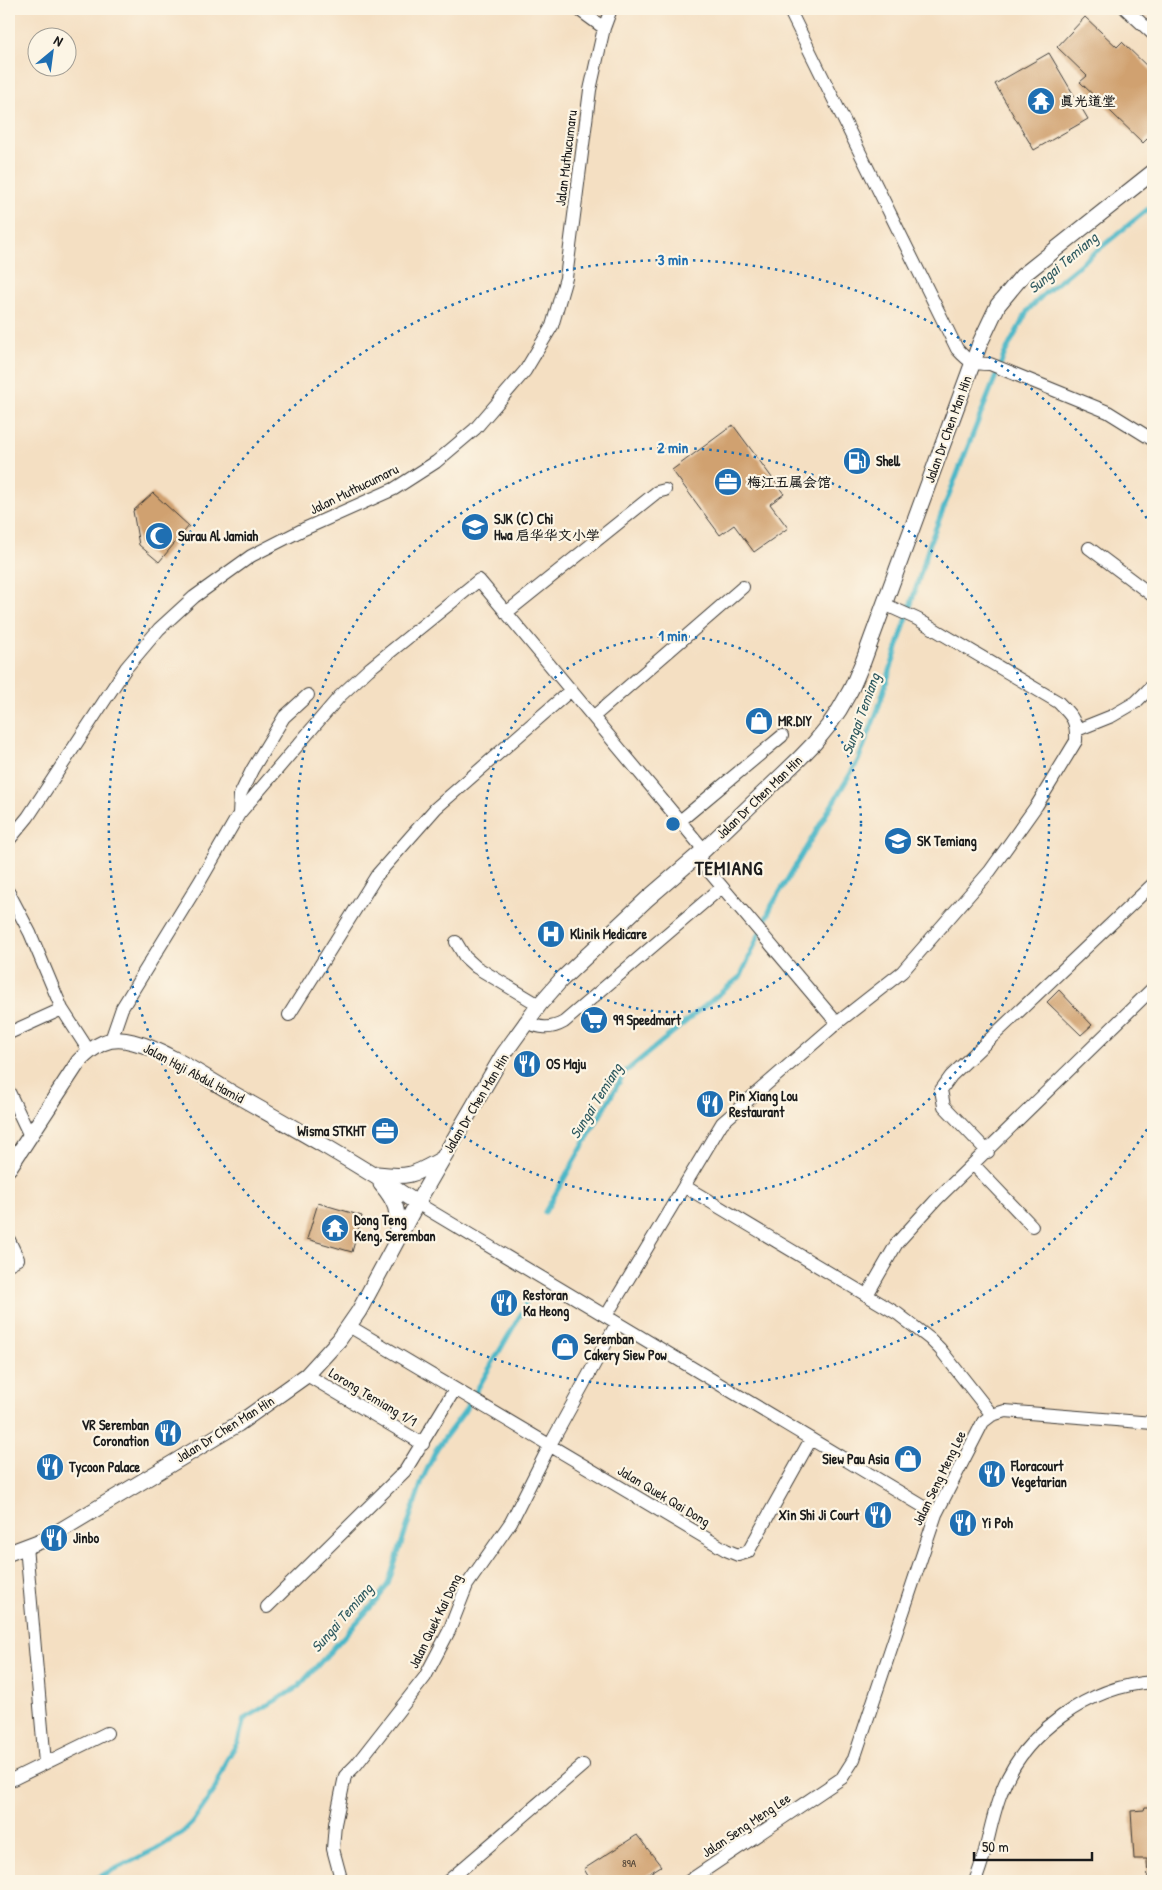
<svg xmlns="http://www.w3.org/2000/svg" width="1162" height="1890" viewBox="0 0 1162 1890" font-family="'Patrick Hand','LXGW WenKai TC',sans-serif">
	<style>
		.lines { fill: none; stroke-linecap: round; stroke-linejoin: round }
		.stream { stroke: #4bb7c7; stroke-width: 5 }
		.building { fill: #d0a170 }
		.minor-casing { stroke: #3c3935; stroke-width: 14 }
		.tertiary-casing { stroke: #3c3935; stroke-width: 17 }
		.minor { stroke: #fff; stroke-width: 12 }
		.tertiary { stroke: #fff; stroke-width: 15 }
		.ring { fill: none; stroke: #1f6fb2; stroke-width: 2.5; stroke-dasharray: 2.5 5 }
		.labels { text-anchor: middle; stroke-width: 4.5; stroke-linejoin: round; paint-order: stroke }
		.number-label { font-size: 11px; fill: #493d31 }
		.poi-label { font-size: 14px; font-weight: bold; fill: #1c1c1c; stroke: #fcf5e5; text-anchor: start }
		.street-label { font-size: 14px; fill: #1c1c1c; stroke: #fcf5e5 }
		.water-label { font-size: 15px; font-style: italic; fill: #2f5a60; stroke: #fcf5e5 }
		.district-label { font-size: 19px; font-weight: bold; letter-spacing: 1px; fill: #1c1c1c; stroke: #fcf5e5 }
		.centre { fill: #1f6fb2; stroke: #fcf5e5; stroke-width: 2.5 }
		.ring-label { font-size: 15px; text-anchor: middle; font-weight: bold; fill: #1f6fb2; stroke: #fcf5e5; stroke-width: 4.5; stroke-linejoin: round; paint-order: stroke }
	</style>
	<rect width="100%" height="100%" fill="#fcf5e5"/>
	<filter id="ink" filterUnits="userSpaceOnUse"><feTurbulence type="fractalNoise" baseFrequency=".02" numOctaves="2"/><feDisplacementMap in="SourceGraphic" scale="10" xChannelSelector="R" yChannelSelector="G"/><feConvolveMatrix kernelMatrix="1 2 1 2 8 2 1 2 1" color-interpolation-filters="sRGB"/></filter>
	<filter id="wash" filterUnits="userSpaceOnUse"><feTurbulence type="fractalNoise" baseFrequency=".0096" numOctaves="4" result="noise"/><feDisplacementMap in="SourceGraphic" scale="20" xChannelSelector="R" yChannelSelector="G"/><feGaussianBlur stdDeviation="1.12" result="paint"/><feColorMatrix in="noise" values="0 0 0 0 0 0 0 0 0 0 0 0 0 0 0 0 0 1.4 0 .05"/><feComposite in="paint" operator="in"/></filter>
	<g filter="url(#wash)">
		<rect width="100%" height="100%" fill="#f4dfc2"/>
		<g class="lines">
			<!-- stream -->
			<path class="stream" d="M1151 9 1153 11
				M545 1212 625 1072 741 976 772 905 858 761 878 709 931 540 1005 353 1028 310 1045 293 1153 205
				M91 1881 156 1849 182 1833 192 1823 214 1791 226 1761 238 1742 244 1719 298 1687 377 1600 388 1584 423 1478 437 1448 464 1412 525 1307 527 1297"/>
		</g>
		<g id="blocks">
			<!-- building -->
			<path class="building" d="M1085 17 1117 47 1122 42 1153 72V133L1143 143 1080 82 1087 76 1057 47Z
				M1049 53 1088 119 1034 150 995 84Z
				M733 425 784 494 770 504 788 528 754 552 734 525 720 535 672 470Z
				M153 493 189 526 159 562 139 545 133 511Z
				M1059 990 1092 1025 1081 1035 1047 1002Z
				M318 1203 362 1216 352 1252 307 1239Z
				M1145 1807H1153V1881H1148L1147 1859H1134L1131 1811 1144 1810Z
				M637 1835 661 1866 637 1881H591L584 1869Z"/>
		</g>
	</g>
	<g filter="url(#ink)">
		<use href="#blocks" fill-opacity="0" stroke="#3c3935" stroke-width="1"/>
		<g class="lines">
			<defs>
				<path id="minor" d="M578 9 604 28
					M789 9 957 349C970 363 971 364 990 364L1108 412 1153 440
					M1126 9 1153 34
					M1089 548 1153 596
					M506 613 657 492 665 490
					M593 717 743 587
					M1077 730 1112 716 1136 702 1153 685
					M239 814 240 795 252 770 284 717 308 695
					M680 821 782 736
					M9 840 28 817 126 668 159 629 194 597 251 556 304 529 394 489 436 462 475 429 525 371 552 326 566 278 590 90 604 28 611 9
					M696 856 837 1023
					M9 893 30 933 62 1009 89 1051
					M456 942 465 957 476 967 539 1005
					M289 1015 377 875 436 808 571 690
					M525 1022C540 1028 550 1030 564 1022L722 887
					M9 1033 62 1009
					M111 1040 122 1008 199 883 239 814 340 696 369 669 479 580 704 850
					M9 1092 30 1136
					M988 1152 944 1106 941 1090 951 1076 1153 884
					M973 1164 1032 1226
					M684 1186 898 1314 930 1339 940 1349 992 1415
					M417 1203 936 1514
					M9 1240 18 1259 9 1264
					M867 1295 897 1243 937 1199 1153 988
					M606 1316 722 1123 837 1023 902 972 990 871 1037 805 1076 741C1077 720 1072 716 1058 702L917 619 884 604
					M349 1326 726 1550 738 1555 748 1552 811 1439
					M307 1375 423 1444
					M26 1546 45 1763
					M267 1607 405 1471 455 1389
					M9 1781 107 1733
					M340 1881V1875L333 1849 335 1824 345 1776 356 1765 425 1677 449 1631 467 1585 511 1522 550 1445 617 1323
					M448 1881 583 1765
					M689 1881 842 1778 854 1759 936 1514 983 1422 992 1415 1005 1411 1153 1423
					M975 1881C987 1854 990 1821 1001 1793 1023 1733 1089 1686 1153 1682"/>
				<path id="tertiary" d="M9 1168 79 1061C95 1045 109 1035 133 1042 165 1050 205 1077 234 1094 296 1129 358 1164 417 1203
					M377 1174C410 1178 413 1175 442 1159
					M381 1184C397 1203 399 1211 396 1236
					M9 1553 46 1539 101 1506 238 1424 307 1375 339 1340 359 1311 417 1203 503 1055 539 1005 561 980 647 899 704 850 800 758C820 739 837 716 850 691 855 682 858 672 863 662L980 343 998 305 1022 276 1153 172"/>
			</defs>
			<!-- minor casing -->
			<use href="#minor" class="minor-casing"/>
			<!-- tertiary casing -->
			<use href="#tertiary" class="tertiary-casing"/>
			<!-- minor -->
			<use href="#minor" class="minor"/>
			<!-- tertiary -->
			<use href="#tertiary" class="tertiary"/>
		</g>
	</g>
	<!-- distance rings -->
	<g class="ring">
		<circle cx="673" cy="824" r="188"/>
		<circle cx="673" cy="824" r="376"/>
		<path d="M1151 1123A564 564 0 1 1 1151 525"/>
	</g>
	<!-- icons -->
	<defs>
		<symbol id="temple-disc" viewBox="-11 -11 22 22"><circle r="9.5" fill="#1f6fb2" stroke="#fcf5e5"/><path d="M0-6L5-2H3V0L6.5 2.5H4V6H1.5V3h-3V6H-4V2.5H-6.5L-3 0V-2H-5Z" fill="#fff"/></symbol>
		<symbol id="fuel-disc" viewBox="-11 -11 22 22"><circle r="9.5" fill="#1f6fb2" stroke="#fcf5e5"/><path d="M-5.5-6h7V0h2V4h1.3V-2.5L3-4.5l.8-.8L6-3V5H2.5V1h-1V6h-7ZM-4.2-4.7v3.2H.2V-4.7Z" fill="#fff"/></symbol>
		<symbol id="office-disc" viewBox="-11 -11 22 22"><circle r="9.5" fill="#1f6fb2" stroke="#fcf5e5"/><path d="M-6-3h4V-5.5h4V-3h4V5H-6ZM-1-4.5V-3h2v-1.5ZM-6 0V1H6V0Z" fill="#fff"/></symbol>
		<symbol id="school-disc" viewBox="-11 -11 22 22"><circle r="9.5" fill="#1f6fb2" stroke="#fcf5e5"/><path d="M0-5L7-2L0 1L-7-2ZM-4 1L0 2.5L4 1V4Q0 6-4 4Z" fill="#fff"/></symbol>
		<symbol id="mosque-disc" viewBox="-11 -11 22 22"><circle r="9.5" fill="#1f6fb2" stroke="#fcf5e5"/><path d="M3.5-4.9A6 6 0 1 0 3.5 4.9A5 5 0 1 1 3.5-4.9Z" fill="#fff"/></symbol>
		<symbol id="shop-disc" viewBox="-11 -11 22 22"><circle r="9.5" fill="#1f6fb2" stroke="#fcf5e5"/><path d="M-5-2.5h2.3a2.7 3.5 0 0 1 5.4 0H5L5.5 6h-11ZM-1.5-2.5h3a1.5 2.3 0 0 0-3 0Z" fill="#fff"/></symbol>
		<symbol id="hospital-disc" viewBox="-11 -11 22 22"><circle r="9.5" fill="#1f6fb2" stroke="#fcf5e5"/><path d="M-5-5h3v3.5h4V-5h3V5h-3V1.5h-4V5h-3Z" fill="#fff"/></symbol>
		<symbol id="supermarket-disc" viewBox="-11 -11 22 22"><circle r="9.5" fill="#1f6fb2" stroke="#fcf5e5"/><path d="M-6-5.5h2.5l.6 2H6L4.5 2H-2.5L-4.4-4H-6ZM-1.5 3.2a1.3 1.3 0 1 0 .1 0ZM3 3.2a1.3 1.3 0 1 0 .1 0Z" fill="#fff"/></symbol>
		<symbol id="restaurant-disc" viewBox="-11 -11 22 22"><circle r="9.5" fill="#1f6fb2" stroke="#fcf5e5"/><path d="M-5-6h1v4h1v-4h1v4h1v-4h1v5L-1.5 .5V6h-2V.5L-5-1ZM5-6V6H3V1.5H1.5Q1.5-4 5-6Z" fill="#fff"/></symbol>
	</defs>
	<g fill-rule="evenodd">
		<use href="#temple-disc" x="1025" y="85" width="32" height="32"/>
		<use href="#fuel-disc" x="841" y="445" width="32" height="32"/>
		<use href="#office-disc" x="712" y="466" width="32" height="32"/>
		<use href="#school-disc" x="459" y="511" width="32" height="32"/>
		<use href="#mosque-disc" x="143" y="520" width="32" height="32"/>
		<use href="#shop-disc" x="743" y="705" width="32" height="32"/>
		<use href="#school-disc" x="882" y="825" width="32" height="32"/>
		<use href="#hospital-disc" x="535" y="918" width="32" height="32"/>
		<use href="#supermarket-disc" x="578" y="1004" width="32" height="32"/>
		<use href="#restaurant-disc" x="511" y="1048" width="32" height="32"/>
		<use href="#restaurant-disc" x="694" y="1088" width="32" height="32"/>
		<use href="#office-disc" x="369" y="1115" width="32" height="32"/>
		<use href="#temple-disc" x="319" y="1212" width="32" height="32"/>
		<use href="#restaurant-disc" x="488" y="1287" width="32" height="32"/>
		<use href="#shop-disc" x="549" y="1331" width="32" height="32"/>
		<use href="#restaurant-disc" x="152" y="1417" width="32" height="32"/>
		<use href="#shop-disc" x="892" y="1443" width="32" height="32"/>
		<use href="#restaurant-disc" x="34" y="1451" width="32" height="32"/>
		<use href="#restaurant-disc" x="976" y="1458" width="32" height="32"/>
		<use href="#restaurant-disc" x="862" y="1499" width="32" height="32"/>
		<use href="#restaurant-disc" x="947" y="1507" width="32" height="32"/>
		<use href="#restaurant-disc" x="38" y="1522" width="32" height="32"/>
	</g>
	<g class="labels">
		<!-- number labels -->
		<g class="number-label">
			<text x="629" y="1867">89A</text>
		</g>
		<!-- poi labels -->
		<g class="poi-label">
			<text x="1060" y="106">真光道堂</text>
			<text x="876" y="466">Shell</text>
			<text x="747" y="487">梅江五属会馆</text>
			<text x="494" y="524">SJK (C) Chi<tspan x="494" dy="16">Hwa 启华华文小学</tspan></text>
			<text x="178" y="541">Surau Al Jamiah</text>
			<text x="778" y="726">MR.DIY</text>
			<text x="917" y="846">SK Temiang</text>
			<text x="570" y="939">Klinik Medicare</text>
			<text x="613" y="1025">99 Speedmart</text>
			<text x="546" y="1069">OS Maju</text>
			<text x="729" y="1101">Pin Xiang Lou<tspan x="729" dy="16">Restaurant</tspan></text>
			<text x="366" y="1136" text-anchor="end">Wisma STKHT</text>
			<text x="354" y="1225">Dong Teng<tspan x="354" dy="16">Keng, Seremban</tspan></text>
			<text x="523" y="1300">Restoran<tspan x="523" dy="16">Ka Heong</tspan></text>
			<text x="584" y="1344">Seremban<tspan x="584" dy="16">Cakery Siew Pow</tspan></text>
			<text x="149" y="1430" text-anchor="end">VR Seremban<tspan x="149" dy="16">Coronation</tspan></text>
			<text x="889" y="1464" text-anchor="end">Siew Pau Asia</text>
			<text x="1011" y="1471">Floracourt<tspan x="1011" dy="16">Vegetarian</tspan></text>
			<text x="69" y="1472">Tycoon Palace</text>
			<text x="859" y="1520" text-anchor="end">Xin Shi Ji Court</text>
			<text x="982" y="1528">Yi Poh</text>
			<text x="73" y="1543">Jinbo</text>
		</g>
		<!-- street labels -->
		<g class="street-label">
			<text transform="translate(566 158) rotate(-83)" y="5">Jalan Muthucumaru</text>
			<text transform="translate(948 429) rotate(-70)" y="5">Jalan Dr Chen Man Hin</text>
			<text transform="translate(354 489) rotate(-26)" y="5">Jalan Muthucumaru</text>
			<text transform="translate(759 797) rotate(-44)" y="5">Jalan Dr Chen Man Hin</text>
			<text transform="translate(194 1073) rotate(28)" y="5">Jalan Haji Abdul Hamid</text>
			<text transform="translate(476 1103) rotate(-59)" y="5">Jalan Dr Chen Man Hin</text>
			<text transform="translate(373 1397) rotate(31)" y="5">Lorong Temiang 1/1</text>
			<text transform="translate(225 1429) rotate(-32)" y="5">Jalan Dr Chen Man Hin</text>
			<text transform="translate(939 1478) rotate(-64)" y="5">Jalan Seng Meng Lee</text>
			<text transform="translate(664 1496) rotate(31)" y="5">Jalan Quek Qai Dong</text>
			<text transform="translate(435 1621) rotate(-64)" y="5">Jalan Quek Kai Dong</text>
			<text transform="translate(746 1825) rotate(-34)" y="5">Jalan Seng Meng Lee</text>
		</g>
		<!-- water labels -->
		<g class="water-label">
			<text transform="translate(1063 263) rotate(-40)" y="5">Sungai Temiang</text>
			<text transform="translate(861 714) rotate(-70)" y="5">Sungai Temiang</text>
			<text transform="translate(596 1101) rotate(-58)" y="5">Sungai Temiang</text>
			<text transform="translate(342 1618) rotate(-49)" y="5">Sungai Temiang</text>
		</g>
		<!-- district labels -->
		<g class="district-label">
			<text x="729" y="875">TEMIANG</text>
		</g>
	</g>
	<circle cx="673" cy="824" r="8" class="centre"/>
	<g class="ring-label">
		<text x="673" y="265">3 min</text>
		<text x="673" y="453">2 min</text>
		<text x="673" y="641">1 min</text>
	</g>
	<!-- margin -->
	<rect width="1162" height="1890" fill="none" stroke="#fcf5e5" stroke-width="30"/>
	<!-- north arrow -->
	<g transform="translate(52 52) rotate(29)"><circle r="24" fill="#fcf5e5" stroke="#a29e95"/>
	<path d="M0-4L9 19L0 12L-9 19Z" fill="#1f6fb2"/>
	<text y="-8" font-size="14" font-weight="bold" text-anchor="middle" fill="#1c1c1c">N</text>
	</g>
	<!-- scale -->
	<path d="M974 1852v8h118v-8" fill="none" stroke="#1c1c1c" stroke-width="2.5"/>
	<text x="982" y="1852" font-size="15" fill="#1c1c1c" stroke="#fcf5e5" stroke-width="4" paint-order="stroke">50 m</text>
</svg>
